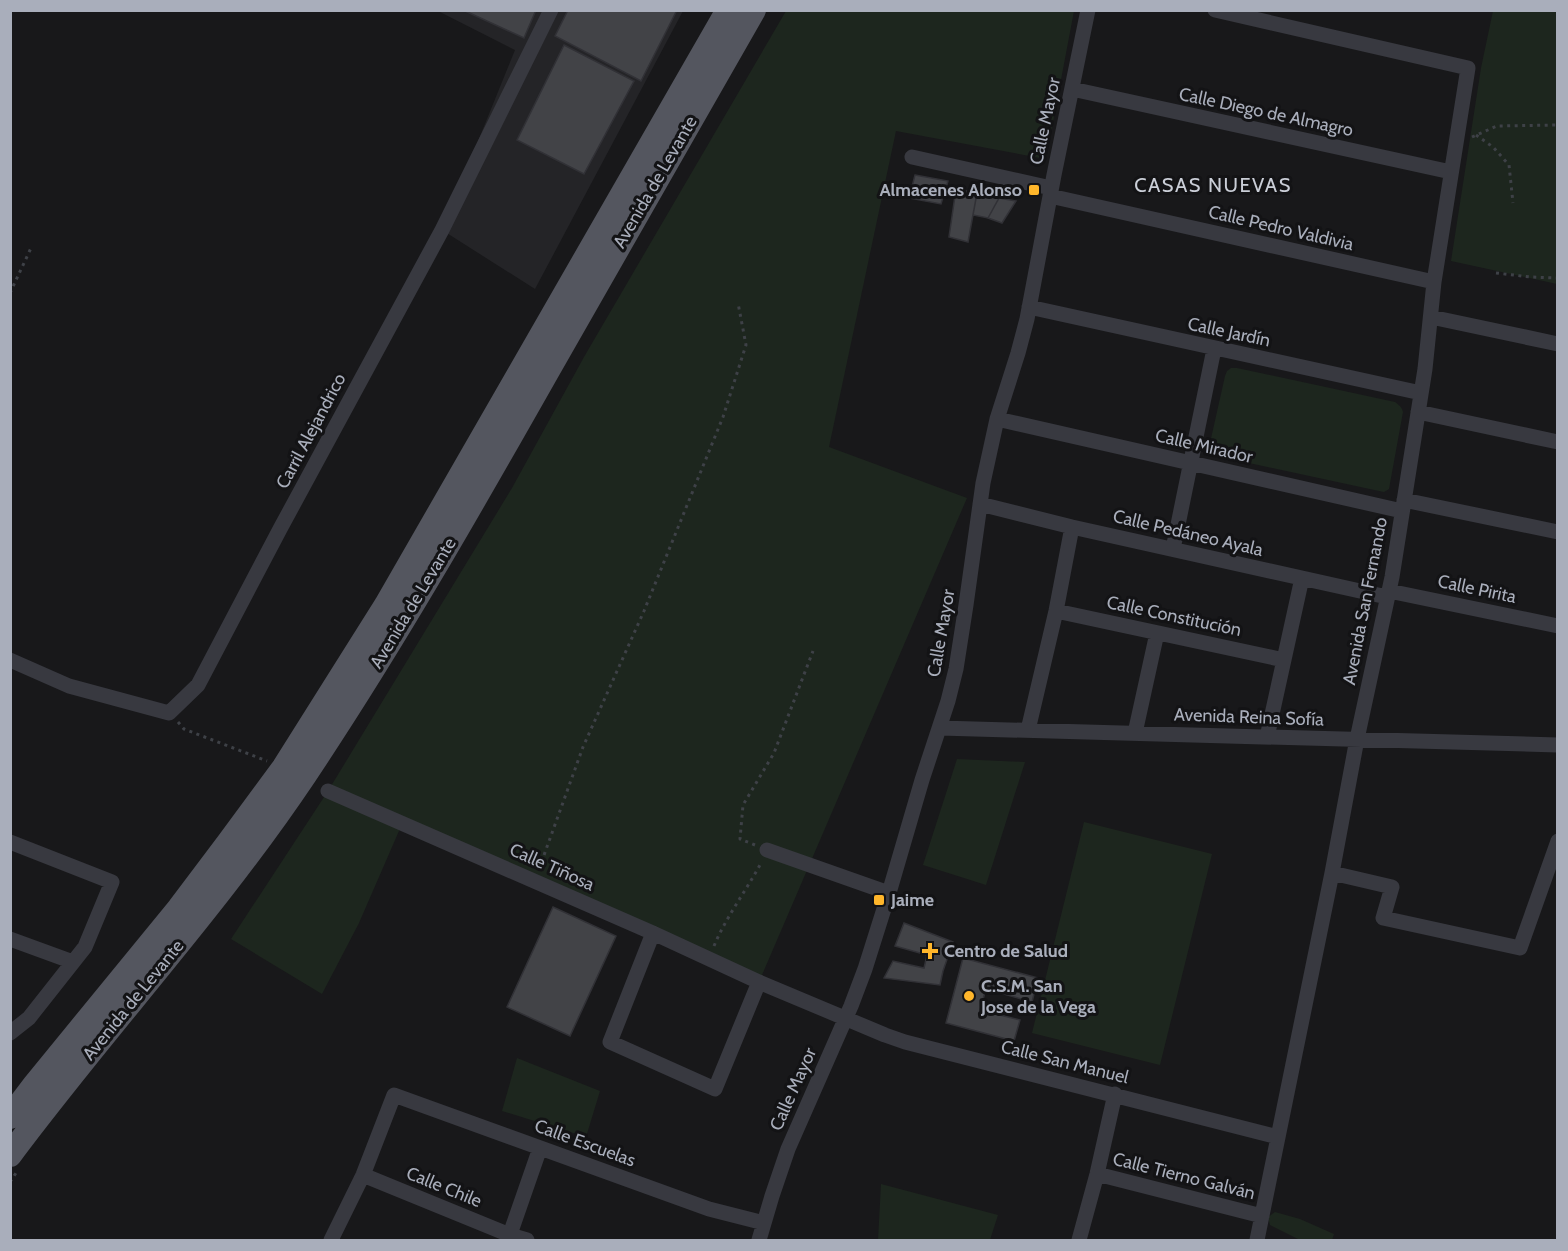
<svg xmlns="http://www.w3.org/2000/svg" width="1568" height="1251" viewBox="0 0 1568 1251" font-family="Cabin,sans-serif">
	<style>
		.built { fill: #242427 }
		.green { fill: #1d261e }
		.building { fill: #424347; stroke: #313136; stroke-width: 1.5 }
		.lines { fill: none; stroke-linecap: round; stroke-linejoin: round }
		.path { stroke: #3e4147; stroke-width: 3; stroke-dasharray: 3 4.5; stroke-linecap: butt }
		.minor { stroke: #383940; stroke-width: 15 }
		.primary { stroke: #54565f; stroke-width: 24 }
		.poi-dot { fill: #ffb62b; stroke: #131315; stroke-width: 2 }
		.labels { text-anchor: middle; stroke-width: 6; stroke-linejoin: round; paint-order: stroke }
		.street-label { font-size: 18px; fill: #a9aebb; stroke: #131315 }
		.poi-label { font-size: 18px; font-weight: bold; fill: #a9aebb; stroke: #131315; text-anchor: start }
		.neighbourhood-label { font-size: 20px; letter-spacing: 1.5px; fill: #caced7; stroke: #131315 }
	</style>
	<rect width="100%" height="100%" fill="#18181a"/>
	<!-- built -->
	<path class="built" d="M438 11H683L535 289 442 230 515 50Z"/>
	<!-- green -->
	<path class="green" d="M786 11H1074L1046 159 896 131 829 447 967 498 759 982 402 824 359 923 322 994 231 939 328 791 512 488 584 357Z
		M1493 11H1557V284L1451 261 1481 68Z
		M1231 368H1237L1395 402C1399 405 1402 407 1403 412L1389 489 1384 492 1379 491 1217 456C1211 453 1210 450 1210 443L1225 376 1227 371Z
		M957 759 1025 762 986 885 923 865Z
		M1084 822 1212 854 1160 1065 1032 1033Z
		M517 1058 600 1091 586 1137 502 1111Z
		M881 1184 998 1215 990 1240H878Z
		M1275 1212 1300 1219 1334 1234 1332 1240H1300L1270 1225 1268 1217Z"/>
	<!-- building -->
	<path class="building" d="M463 10H536L524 38Z
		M568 10H677L641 81 555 36Z
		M564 45 634 81 584 174 517 140Z
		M915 175 948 181 941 204 909 198Z
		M956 189 977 193 968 242 949 237Z
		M977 193 999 198 988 218 973 215Z
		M999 198 1016 201 1002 223 988 218Z
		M553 907 616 936 570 1036 507 1007Z
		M904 923 953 942 943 971 940 985 884 978 893 961 924 968 927 955 895 946Z
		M963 958 1038 978 1032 1002 986 989 980 1010 1020 1020 1014 1041 946 1023Z"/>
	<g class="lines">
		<!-- path -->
		<path class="path" d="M1476 135 1493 147 1509 165 1513 203
			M1472 137 1497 126 1558 125
			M1496 273 1530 277 1558 278
			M10 293 31 248
			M178 722 184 729 267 761
			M755 845 740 839 743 805 774 753 813 651
			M539 869 583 747 644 611 723 417 746 345 738 303
			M714 946C726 917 746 891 761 863
			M10 1182 16 1173"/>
		<!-- minor -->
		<path class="minor" d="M1215 10 1468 68 1434 282 1425 369 1392 577 1357 739 1332 873 1257 1240
			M1072 89 1451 172
			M912 157 1051 188
			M1050 196 1434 282
			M1029 307 1421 393
			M1431 317 1558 344
			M1418 412 1558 442
			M997 419 1402 511
			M1404 500 1558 532
			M980 504 1072 527 1387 597
			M1173 549 1214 349
			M1389 591 1558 626
			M1056 611 1284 660
			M10 660 69 686 169 713 198 685 280 529 442 230 551 10
			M940 728 1558 745
			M1028 730 1056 611 1072 527
			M1135 733 1157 633
			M1267 737 1302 578
			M328 791 653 933 759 982 885 1035 905 1042 1278 1137
			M10 842 112 882 85 947 29 1018 10 1033
			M767 850 889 893
			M1332 873 1392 887 1383 918 1520 948 1558 841
			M653 933 610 1042 715 1089 759 982
			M10 939 73 962
			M1097 1174 1262 1216
			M363 1175 510 1235 527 1240
			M331 1240 363 1175 394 1095 709 1209 764 1223
			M508 1240 540 1148
			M759 1240 772 1196 788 1149 851 1006 865 969 889 893 922 780 948 701 956 669 966 605 983 483 997 419 1018 353 1027 319 1054 175 1088 10
			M1079 1240 1097 1174 1115 1094"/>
		<!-- primary -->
		<path class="primary" d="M10 1117 35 1084 179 908 228 843 284 767 386 605 728 10
			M10 1155C106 1026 216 908 305 775 392 645 469 510 546 374 615 253 684 132 754 10"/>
	</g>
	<!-- markers -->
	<g class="poi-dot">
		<rect x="1028" y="184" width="12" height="12" rx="3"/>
		<rect x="873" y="894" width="12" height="12" rx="3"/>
		<path d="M927 942h6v6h6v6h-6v6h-6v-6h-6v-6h6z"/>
		<circle cx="969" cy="996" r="6"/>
	</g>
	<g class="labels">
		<!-- street labels -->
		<g class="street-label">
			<text transform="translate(1266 112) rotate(12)" y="6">Calle Diego de Almagro</text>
			<text transform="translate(1045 121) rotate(-78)" y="6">Calle Mayor</text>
			<text transform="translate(655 182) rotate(-60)" y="6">Avenida de Levante</text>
			<text transform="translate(1281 228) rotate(13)" y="6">Calle Pedro Valdivia</text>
			<text transform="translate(1229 332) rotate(12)" y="6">Calle Jardín</text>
			<text transform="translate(311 431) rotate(-62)" y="6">Carril Alejandrico</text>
			<text transform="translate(1204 446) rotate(13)" y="6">Calle Mirador</text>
			<text transform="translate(1188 533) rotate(13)" y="6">Calle Pedáneo Ayala</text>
			<text transform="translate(1477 589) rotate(12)" y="6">Calle Pirita</text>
			<text transform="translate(1365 601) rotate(-79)" y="6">Avenida San Fernando</text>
			<text transform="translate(413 603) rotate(-59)" y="6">Avenida de Levante</text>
			<text transform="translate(1174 616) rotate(12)" y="6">Calle Constitución</text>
			<text transform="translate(941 633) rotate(-80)" y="6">Calle Mayor</text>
			<text transform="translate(1249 717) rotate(2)" y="6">Avenida Reina Sofía</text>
			<text transform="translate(552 867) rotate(24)" y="6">Calle Tiñosa</text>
			<text transform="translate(133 1000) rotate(-51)" y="6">Avenida de Levante</text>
			<text transform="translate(1065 1062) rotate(14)" y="6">Calle San Manuel</text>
			<text transform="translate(793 1089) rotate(-66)" y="6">Calle Mayor</text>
			<text transform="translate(585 1143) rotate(20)" y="6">Calle Escuelas</text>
			<text transform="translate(1184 1176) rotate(14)" y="6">Calle Tierno Galván</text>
			<text transform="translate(444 1187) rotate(22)" y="6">Calle Chile</text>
		</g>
		<!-- poi labels -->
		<g class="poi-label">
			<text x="1022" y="196" text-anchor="end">Almacenes Alonso</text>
			<text x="891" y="906">Jaime</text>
			<text x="944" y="957">Centro de Salud</text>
			<text x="981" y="992">C.S.M. San<tspan x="981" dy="21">Jose de la Vega</tspan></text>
		</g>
		<!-- neighbourhood labels -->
		<g class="neighbourhood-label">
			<text x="1213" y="192">CASAS NUEVAS</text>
		</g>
	</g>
	<!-- border -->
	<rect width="1568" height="1251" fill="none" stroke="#a9aebb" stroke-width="24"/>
</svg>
